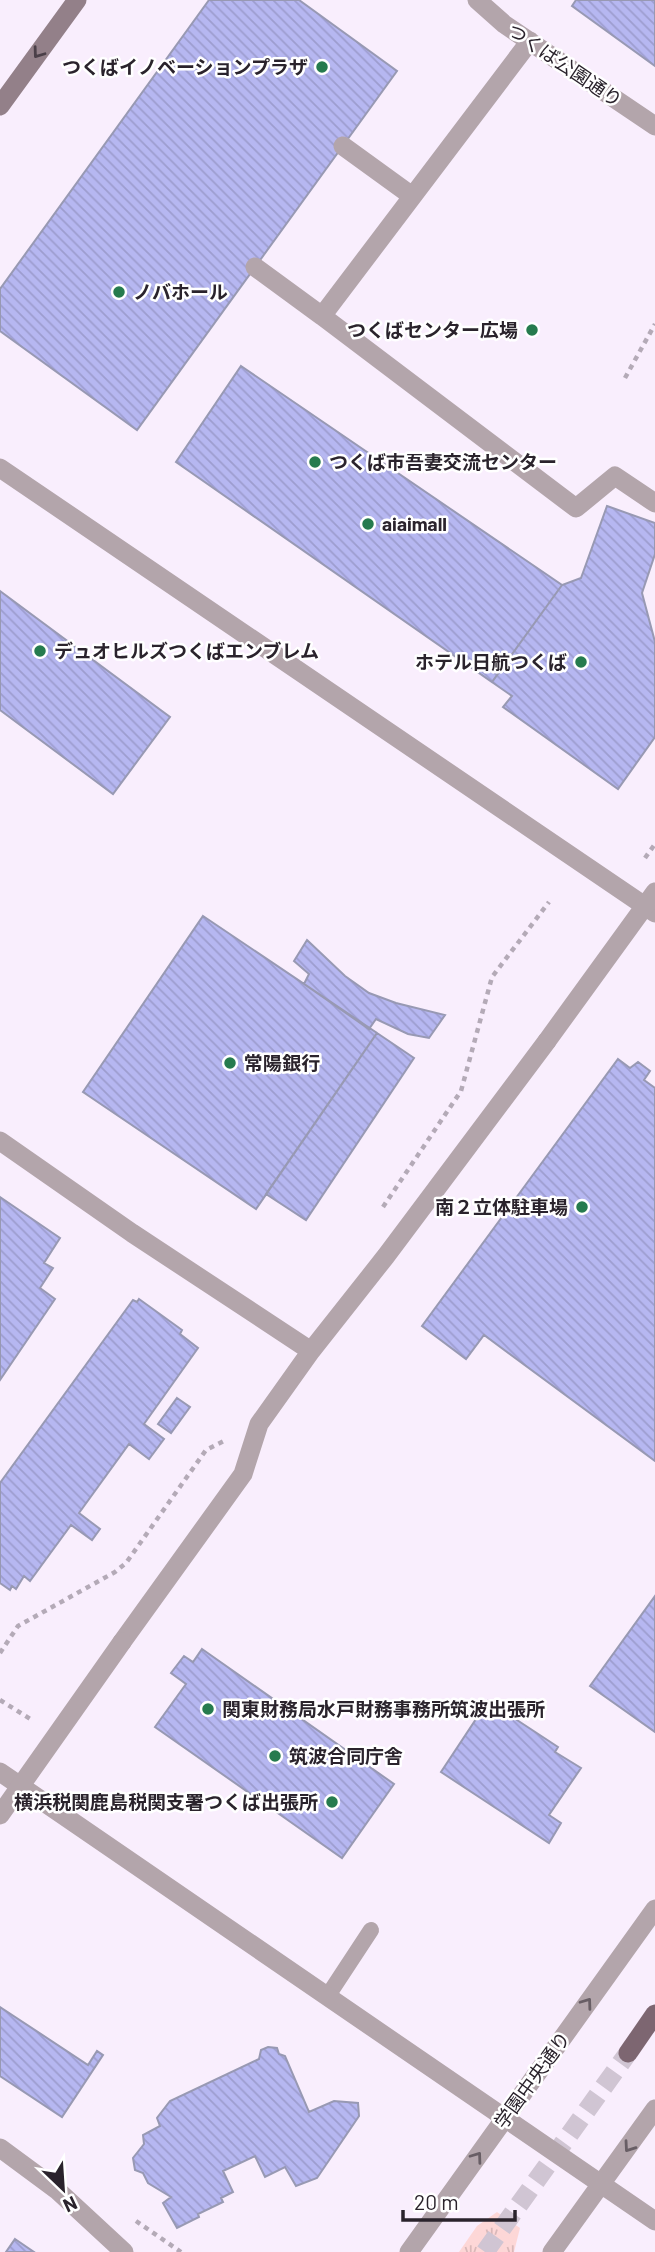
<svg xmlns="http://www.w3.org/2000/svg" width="655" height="2252" viewBox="0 0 655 2252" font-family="Barlow,'Noto Sans JP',sans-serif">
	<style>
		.grass { fill: url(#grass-tufts) }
		.building { fill: url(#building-back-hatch); stroke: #9899b3; stroke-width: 2 }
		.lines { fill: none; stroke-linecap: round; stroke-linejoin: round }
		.primary-tunnel { stroke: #d0c5d3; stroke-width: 19; stroke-dasharray: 19 10; stroke-linecap: butt }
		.path { stroke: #b4aab7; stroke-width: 4.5; stroke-dasharray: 5 5; stroke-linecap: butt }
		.service { stroke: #b3a5ab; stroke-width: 16 }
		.pedestrian { stroke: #b3a5ab; stroke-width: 19 }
		.tertiary { stroke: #b3a5ab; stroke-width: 19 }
		.secondary { stroke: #938089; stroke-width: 19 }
		.primary { stroke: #7d6671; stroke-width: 19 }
		.pedestrian-bridge { stroke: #b3a5ab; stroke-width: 19 }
		.oneway { stroke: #4a3f48 }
		.oneway2 { stroke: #685e65 }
		.poi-dot { fill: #267b4e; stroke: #fff; stroke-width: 2.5 }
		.labels { text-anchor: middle; stroke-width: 5; stroke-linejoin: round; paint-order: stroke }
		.street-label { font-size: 19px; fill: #2a232c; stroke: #fff }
		.poi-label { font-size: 19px; font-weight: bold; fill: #2a232c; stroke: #fff; text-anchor: start }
	</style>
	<defs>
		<pattern id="grass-tufts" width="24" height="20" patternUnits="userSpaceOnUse" patternTransform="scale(1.75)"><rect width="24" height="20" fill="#fdd7d7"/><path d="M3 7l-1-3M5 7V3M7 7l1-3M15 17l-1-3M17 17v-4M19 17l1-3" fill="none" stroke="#d9b8b9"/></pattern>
		<pattern id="building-back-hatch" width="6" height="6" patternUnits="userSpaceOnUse" patternTransform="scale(1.75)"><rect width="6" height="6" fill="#b6b7f1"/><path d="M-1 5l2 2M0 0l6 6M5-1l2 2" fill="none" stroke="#9d9dcf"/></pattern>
	</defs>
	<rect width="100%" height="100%" fill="#f9eefd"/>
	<!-- grass -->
	<path class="grass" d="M497 2212 520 2228 514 2252H459L477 2226Z"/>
	<!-- building -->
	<path class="building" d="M209 0H299L397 71 137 430 0 331V289Z
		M576 0H655V66L572 6Z
		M241 366 562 585 492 682 176 462Z
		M607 506 655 523V554L642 593 655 642V737L618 789 503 707 512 696 492 682 562 585 581 578Z
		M0 591 170 717 113 794 0 710Z
		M203 916 377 1033 256 1209 83 1092Z
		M307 940 345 976 369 993 396 1003 445 1015 429 1038 408 1034 376 1019 369 1029 304 984 309 974 294 961Z
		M377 1033 414 1058 306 1220 266 1194Z
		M618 1059 630 1068 638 1062 650 1071 644 1080 655 1088V1461L484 1335 466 1359 422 1326Z
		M0 1197 60 1238 44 1263 53 1268 40 1288 55 1299 0 1380Z
		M139 1299 182 1330 180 1334 198 1348 144 1424 164 1439 149 1459 129 1444 79 1513 100 1529 92 1540 71 1525 30 1581 24 1576 16 1589 12 1586 10 1590 0 1583V1483L133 1300 137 1302Z
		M177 1398 190 1407 171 1433 158 1424Z
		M655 1596V1732L590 1686Z
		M202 1649 394 1784 342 1858 155 1727 186 1684 171 1673 184 1656 193 1662Z
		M488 1701 558 1747 555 1752 581 1768 549 1815 561 1823 549 1843 441 1772Z
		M0 2007 88 2065 97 2051 103 2055 62 2117 0 2076Z
		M268 2047 277 2048 279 2054 285 2056 309 2112 334 2101 358 2103 359 2116 317 2178 296 2186 285 2167 265 2177 255 2156 223 2171 233 2192 221 2198 223 2202 198 2214 199 2217 177 2228 163 2203 171 2197 148 2183 143 2173 135 2170 133 2158 144 2144 143 2135 160 2126 157 2118 170 2101 259 2059 261 2050Z
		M15 2239 34 2252H6Z"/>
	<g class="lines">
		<!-- primary-tunnel -->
		<path class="primary-tunnel" d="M485 2252 628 2053"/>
		<!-- path -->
		<path class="path" d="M625 378 655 324
			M645 858 655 844
			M383 1207 461 1091 492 977 549 902
			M0 1653 18 1626 115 1572 126 1563 206 1450 224 1441
			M0 1700 32 1720
			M136 2221 181 2252"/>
		<!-- service -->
		<path class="service" d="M327 1997 371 1930"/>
		<!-- pedestrian -->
		<path class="pedestrian" d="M477 0 504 24 655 126
			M343 146 412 196
			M255 267 322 316 530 41
			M322 316 576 508 615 476 655 503
			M0 1141 132 1233 311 1351
			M122 1642 243 1474 259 1424 311 1351 386 1256 547 1041
			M0 2148 57 2190 124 2252"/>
		<!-- tertiary -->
		<path class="tertiary" d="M0 468 655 913
			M0 1772 655 2221
			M409 2252 655 1909
			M552 2252 655 2109"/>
		<!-- secondary -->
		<path class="secondary" d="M0 106 77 0"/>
		<!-- primary -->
		<path class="primary" d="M628 2053 655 2014"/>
		<!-- pedestrian-bridge -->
		<path class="pedestrian-bridge" d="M547 1041 655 892
			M0 1815 122 1642"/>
	</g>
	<!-- one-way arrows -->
	<defs><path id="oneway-chevron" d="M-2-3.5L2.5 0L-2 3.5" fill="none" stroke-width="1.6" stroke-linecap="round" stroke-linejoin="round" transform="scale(1.75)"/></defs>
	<use class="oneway" href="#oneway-chevron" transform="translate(38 53) rotate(126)"/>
	<g class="oneway2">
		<use href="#oneway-chevron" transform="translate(587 2003) rotate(-54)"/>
		<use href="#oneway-chevron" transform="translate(629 2147) rotate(125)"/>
		<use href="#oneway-chevron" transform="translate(477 2157) rotate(-54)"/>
	</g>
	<!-- markers -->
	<g class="poi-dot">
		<circle cx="322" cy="67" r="7"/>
		<circle cx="119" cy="292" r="7"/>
		<circle cx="532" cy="330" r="7"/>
		<circle cx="315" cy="462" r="7"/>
		<circle cx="368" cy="524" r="7"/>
		<circle cx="40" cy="651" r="7"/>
		<circle cx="581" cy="662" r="7"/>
		<circle cx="230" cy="1063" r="7"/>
		<circle cx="582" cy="1207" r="7"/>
		<circle cx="208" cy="1709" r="7"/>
		<circle cx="275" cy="1756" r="7"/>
		<circle cx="332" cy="1802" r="7"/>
	</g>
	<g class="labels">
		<!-- street labels -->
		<g class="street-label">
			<text transform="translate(565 65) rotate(34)" y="7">つくば公園通り</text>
			<text transform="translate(532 2080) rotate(-54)" y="7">学園中央通り</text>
		</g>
		<!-- poi labels -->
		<g class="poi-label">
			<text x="308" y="74" text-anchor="end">つくばイノベーションプラザ</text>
			<text x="133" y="299">ノバホール</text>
			<text x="518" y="337" text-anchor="end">つくばセンター広場</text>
			<text x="329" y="469">つくば市吾妻交流センター</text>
			<text x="382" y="531">aiaimall</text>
			<text x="54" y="658">デュオヒルズつくばエンブレム</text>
			<text x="567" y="669" text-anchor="end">ホテル日航つくば</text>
			<text x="244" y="1070">常陽銀行</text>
			<text x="568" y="1214" text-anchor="end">南２立体駐車場</text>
			<text x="222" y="1716">関東財務局水戸財務事務所筑波出張所</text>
			<text x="289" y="1763">筑波合同庁舎</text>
			<text x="318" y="1809" text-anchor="end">横浜税関鹿島税関支署つくば出張所</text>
		</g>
	</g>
	<!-- north arrow -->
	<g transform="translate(63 2189) rotate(155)" stroke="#ffffff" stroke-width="5" paint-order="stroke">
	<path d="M0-5L12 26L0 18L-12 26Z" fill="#2a232c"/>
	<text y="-10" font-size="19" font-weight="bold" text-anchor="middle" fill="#2a232c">N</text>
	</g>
	<!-- scale -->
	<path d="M403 2210v10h112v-10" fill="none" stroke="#2a232c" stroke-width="3.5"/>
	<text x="414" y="2210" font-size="21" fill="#2a232c" stroke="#ffffff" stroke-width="5" paint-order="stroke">20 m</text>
</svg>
